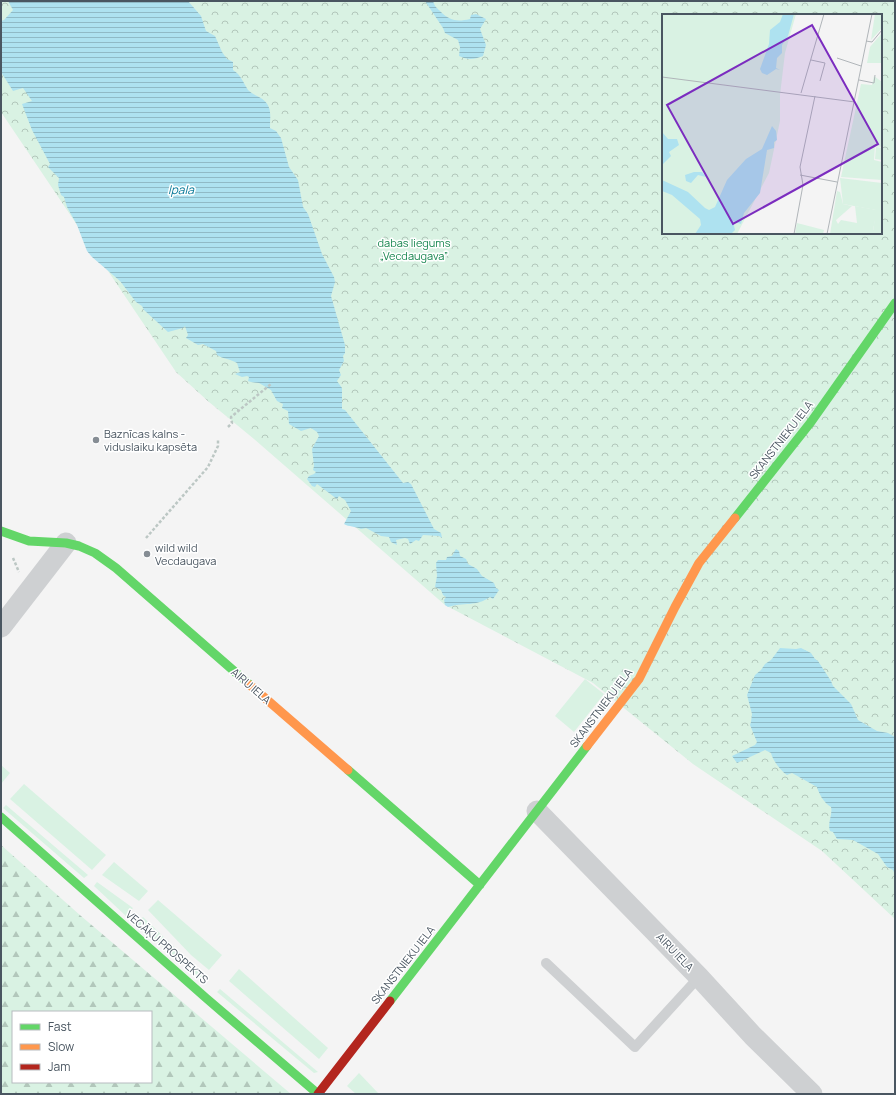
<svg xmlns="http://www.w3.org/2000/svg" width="896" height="1095" viewBox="0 0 896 1095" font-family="Manrope,sans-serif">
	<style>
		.grass { fill: #d9f2e3 }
		.forest { fill: url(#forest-firs); fill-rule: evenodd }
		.park { fill: url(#park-crowns); fill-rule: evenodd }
		.water { fill: url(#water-rules) }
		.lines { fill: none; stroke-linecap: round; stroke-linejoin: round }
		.path { stroke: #bcc7c4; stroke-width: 2.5; stroke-dasharray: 3 2; stroke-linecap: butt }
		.lane { stroke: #ced0d2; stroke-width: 10 }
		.street { stroke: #ced0d2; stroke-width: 21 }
		.fast { stroke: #63d668; stroke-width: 9 }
		.slow { stroke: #ff974d; stroke-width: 9 }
		.jam { stroke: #b3261e; stroke-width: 9 }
		.poi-dot { fill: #868d94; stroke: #fff; stroke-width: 1.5 }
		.labels { text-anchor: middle; stroke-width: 3; stroke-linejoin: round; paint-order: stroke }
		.park-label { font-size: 11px; fill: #17864f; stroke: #fff }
		.poi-label { font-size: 11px; fill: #4a5661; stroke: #fff; text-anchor: start }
		.street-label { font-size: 11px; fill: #4a5661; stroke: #fff }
		.water-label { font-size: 12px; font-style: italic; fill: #0c7c9b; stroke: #fff }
		.inset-road { fill: none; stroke: #b0b5b9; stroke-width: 1 }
		.view { fill: #7b2cbf; fill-opacity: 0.15; stroke: #7b2cbf; stroke-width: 2 }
		.inset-edge { fill: none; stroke: #4a5661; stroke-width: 2 }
	</style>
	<defs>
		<pattern id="forest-firs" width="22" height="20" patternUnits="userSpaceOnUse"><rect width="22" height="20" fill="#d9f2e3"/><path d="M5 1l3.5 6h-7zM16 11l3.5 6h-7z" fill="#b2c7bb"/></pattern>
		<pattern id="park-crowns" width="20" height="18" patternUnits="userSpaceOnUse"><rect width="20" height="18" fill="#d9f2e3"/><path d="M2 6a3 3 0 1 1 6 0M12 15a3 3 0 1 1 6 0" fill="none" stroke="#b2c7bb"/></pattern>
		<pattern id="water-rules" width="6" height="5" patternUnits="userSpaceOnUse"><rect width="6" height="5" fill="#aee2f0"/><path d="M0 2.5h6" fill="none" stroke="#90bac6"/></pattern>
	</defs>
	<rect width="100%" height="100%" fill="#f4f4f4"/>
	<!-- grass -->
	<path class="grass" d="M585 679 604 694 574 732 555 716Z
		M1 765 10 773 1 784Z
		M24 784 106 855 92 870 10 799Z
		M6 805 88 875 84 878 3 808Z
		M114 862 148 891 139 901 102 875Z
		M97 882 133 908 126 916 94 886Z
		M158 900 222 955 209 970 191 955 148 910Z
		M143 917 204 976 201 979 136 924Z
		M239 969 328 1048 319 1059 229 981Z
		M220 989 318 1072 314 1073 217 992Z
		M359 1073 379 1094H356L347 1086Z"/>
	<!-- forest -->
	<path class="forest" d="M1 845 81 916 291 1094H1ZM13 1012H151V1082H13Z"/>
	<!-- park -->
	<path class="park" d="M1 1H895V919L822 851 693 764 593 683 445 605 254 439 209 402 176 372 1 112ZM663 15H881V233H663Z"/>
	<!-- water -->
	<path class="water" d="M8 1H188L201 16 206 31 215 36 222 52 227 59 233 62V70C241 75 243 82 248 90 251 93 255 95 259 97 273 105 270 114 270 128L276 131 281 138 289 167 298 180 303 207 308 214 322 254 334 277 335 282 331 296 345 345V353L343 356 344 361 339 370 341 375 337 381 342 388V409L345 410 403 483 408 482 411 484 434 529 441 533 442 538 439 536 423 535 419 541 416 540 410 544 408 539 405 538 396 540 397 545 391 542 389 537 381 536 366 528 361 529C355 526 349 527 344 524L351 511 345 500 339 496 337 499 317 484 315 487 312 486 307 479 309 476 314 474 316 472 313 470 314 466 312 449 319 436 317 432 311 428 301 431 289 424 288 411 282 408 283 404 277 401 271 390 259 383 251 382 248 381 249 377 247 376 242 377 235 374 240 372 237 363C231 359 223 359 217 355L216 351 203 344 198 345 186 338 188 335 185 326 183 328 168 332 144 310 142 306 136 302 120 281 92 257 87 251 77 225 67 207 64 197 61 195 58 185 59 178 48 167 50 164 32 130 22 104 32 101 23 88 13 91 1 72V21L4 20 13 10Z
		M425 1H433C435 7 436 7 440 11 450 21 457 22 470 19L471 15 476 14 486 19 480 29 486 45 483 56C473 60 468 60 459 56L460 47 458 40 445 33 443 28Z
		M456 549 459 551 460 556 466 559 468 564 477 569 482 576 494 583 496 588 499 590 493 599 490 597C476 607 464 602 448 607L445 605 444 600 446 597 443 595 441 590 435 587 437 576 436 563 438 560H446L447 557 452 556Z
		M780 648 796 649 801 648 811 653 815 659 818 661 831 681 833 686 851 704 858 720 877 731 888 733 895 737V875L893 870 887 867 878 854 853 840 837 839 833 832 830 831C827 823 833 815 831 807 824 803 819 794 817 787L792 773 787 775C781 771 773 761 771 753L765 750 737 763 732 756 755 745 757 742 750 725 751 722 752 714 747 695 755 675 761 670 765 664 771 660Z"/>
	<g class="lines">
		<!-- path -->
		<path class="path" d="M228 427 232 423 231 417 271 384
			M146 538 208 467 218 446V440
			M13 558 19 572"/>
		<!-- lane -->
		<path class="lane" d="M546 963 635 1047 699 977"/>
		<!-- street -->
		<path class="street" d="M1 627 66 543
			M537 811 699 977 753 1036 812 1094"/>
		<!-- fast -->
		<path class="fast" d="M735 518 811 422 895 303
			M1 531 29 541 66 543 79 546 95 553 116 568 250 685
			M348 770 480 885
			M1 817 206 998 318 1094
			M390 1001 587 746"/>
		<!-- slow -->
		<path class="slow" d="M250 685 348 770
			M587 746 639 679 675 607 699 563 735 518"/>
		<!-- jam -->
		<path class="jam" d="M318 1094 390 1001"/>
	</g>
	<!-- markers -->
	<g class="poi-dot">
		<circle cx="96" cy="440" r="4"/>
		<circle cx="147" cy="554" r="4"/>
	</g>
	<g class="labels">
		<!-- park labels -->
		<g class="park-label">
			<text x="414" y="247">dabas liegums<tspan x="414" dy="13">„Vecdaugava”</tspan></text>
		</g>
		<!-- poi labels -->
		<g class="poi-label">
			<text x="104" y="438">Baznīcas kalns -<tspan x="104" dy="13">viduslaiku kapsēta</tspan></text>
			<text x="155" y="552">wild wild<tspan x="155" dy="13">Vecdaugava</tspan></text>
		</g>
		<!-- street labels -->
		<g class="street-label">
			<text transform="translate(781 440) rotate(-52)" y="4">SKANSTNIEKU IELA</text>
			<text transform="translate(251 686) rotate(41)" y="4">AIRU IELA</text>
			<text transform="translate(601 708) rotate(-53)" y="4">SKANSTNIEKU IELA</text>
			<text transform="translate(167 947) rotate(41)" y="4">VECĀĶU PROSPEKTS</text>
			<text transform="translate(675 952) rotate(46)" y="4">AIRU IELA</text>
			<text transform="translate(403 965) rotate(-52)" y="4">SKANSTNIEKU IELA</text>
		</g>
		<!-- water labels -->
		<g class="water-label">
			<text x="181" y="194">Ipala</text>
		</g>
	</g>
	<!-- overview -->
	<g transform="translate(662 14)">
		<rect width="220" height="220" fill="#f4f4f4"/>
		<path d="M214 133 220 134V146L213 145ZM178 164 220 169V217H211L214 196 181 190Z" fill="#d9f2e3"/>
		<path d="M213 0H220V14L209 26ZM220 19V49H205L208 33ZM212 62 220 68V133L213 132 212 146 220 148V166L179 163 199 70 210 71ZM175 177 178 178 181 190 190 192 174 206 176 210 179 206 195 209 193 192 215 196 211 216 220 217V220H168ZM135 209 162 216 161 220H133Z" fill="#d9f2e3"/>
		<path d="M0 0H134L123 39 118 81V107L107 159 75 220H0Z" fill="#d9f2e3"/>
		<path d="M121 0H132L126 22 120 31V39L115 44 114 54 118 56 114 55 105 61 100 59 98 55 107 30 108 16 118 8ZM110 112 114 117 115 126 112 128V134L105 136 98 179 82 199 79 210 71 207 73 216 69 220H33L39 211 38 205 10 181 0 177V166L26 178 43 194 47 196 53 193 65 166 84 145 100 135ZM0 118 6 125H15L17 131 7 138 9 142 0 151ZM32 158H40L44 163 36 161 29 169 24 167 23 161Z" fill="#aee2f0"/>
		<path class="inset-road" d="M204 27 210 28 220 16M175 44 199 52M149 46 163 49 158 67M0 63 193 88M197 66 212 69 213 61M139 79 162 0M138 161 175 168M132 220 141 171 138 153 153 82M165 220 210 0"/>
		<path class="view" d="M150 11 216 130 71 210 5 91Z"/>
		<rect width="220" height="220" class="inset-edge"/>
	</g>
	<!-- border -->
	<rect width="896" height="1095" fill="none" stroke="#4a5661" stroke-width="4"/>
	<!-- legend -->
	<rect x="12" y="1011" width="140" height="72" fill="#ffffff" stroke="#b7bbc0"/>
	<rect x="20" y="1024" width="20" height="6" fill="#63d668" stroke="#b7bbc0"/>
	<text x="48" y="1031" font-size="12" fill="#4a5661">Fast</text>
	<rect x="20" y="1044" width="20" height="6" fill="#ff974d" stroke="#b7bbc0"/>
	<text x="48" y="1051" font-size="12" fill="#4a5661">Slow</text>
	<rect x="20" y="1064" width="20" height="6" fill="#b3261e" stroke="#b7bbc0"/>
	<text x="48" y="1071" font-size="12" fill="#4a5661">Jam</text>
</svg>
